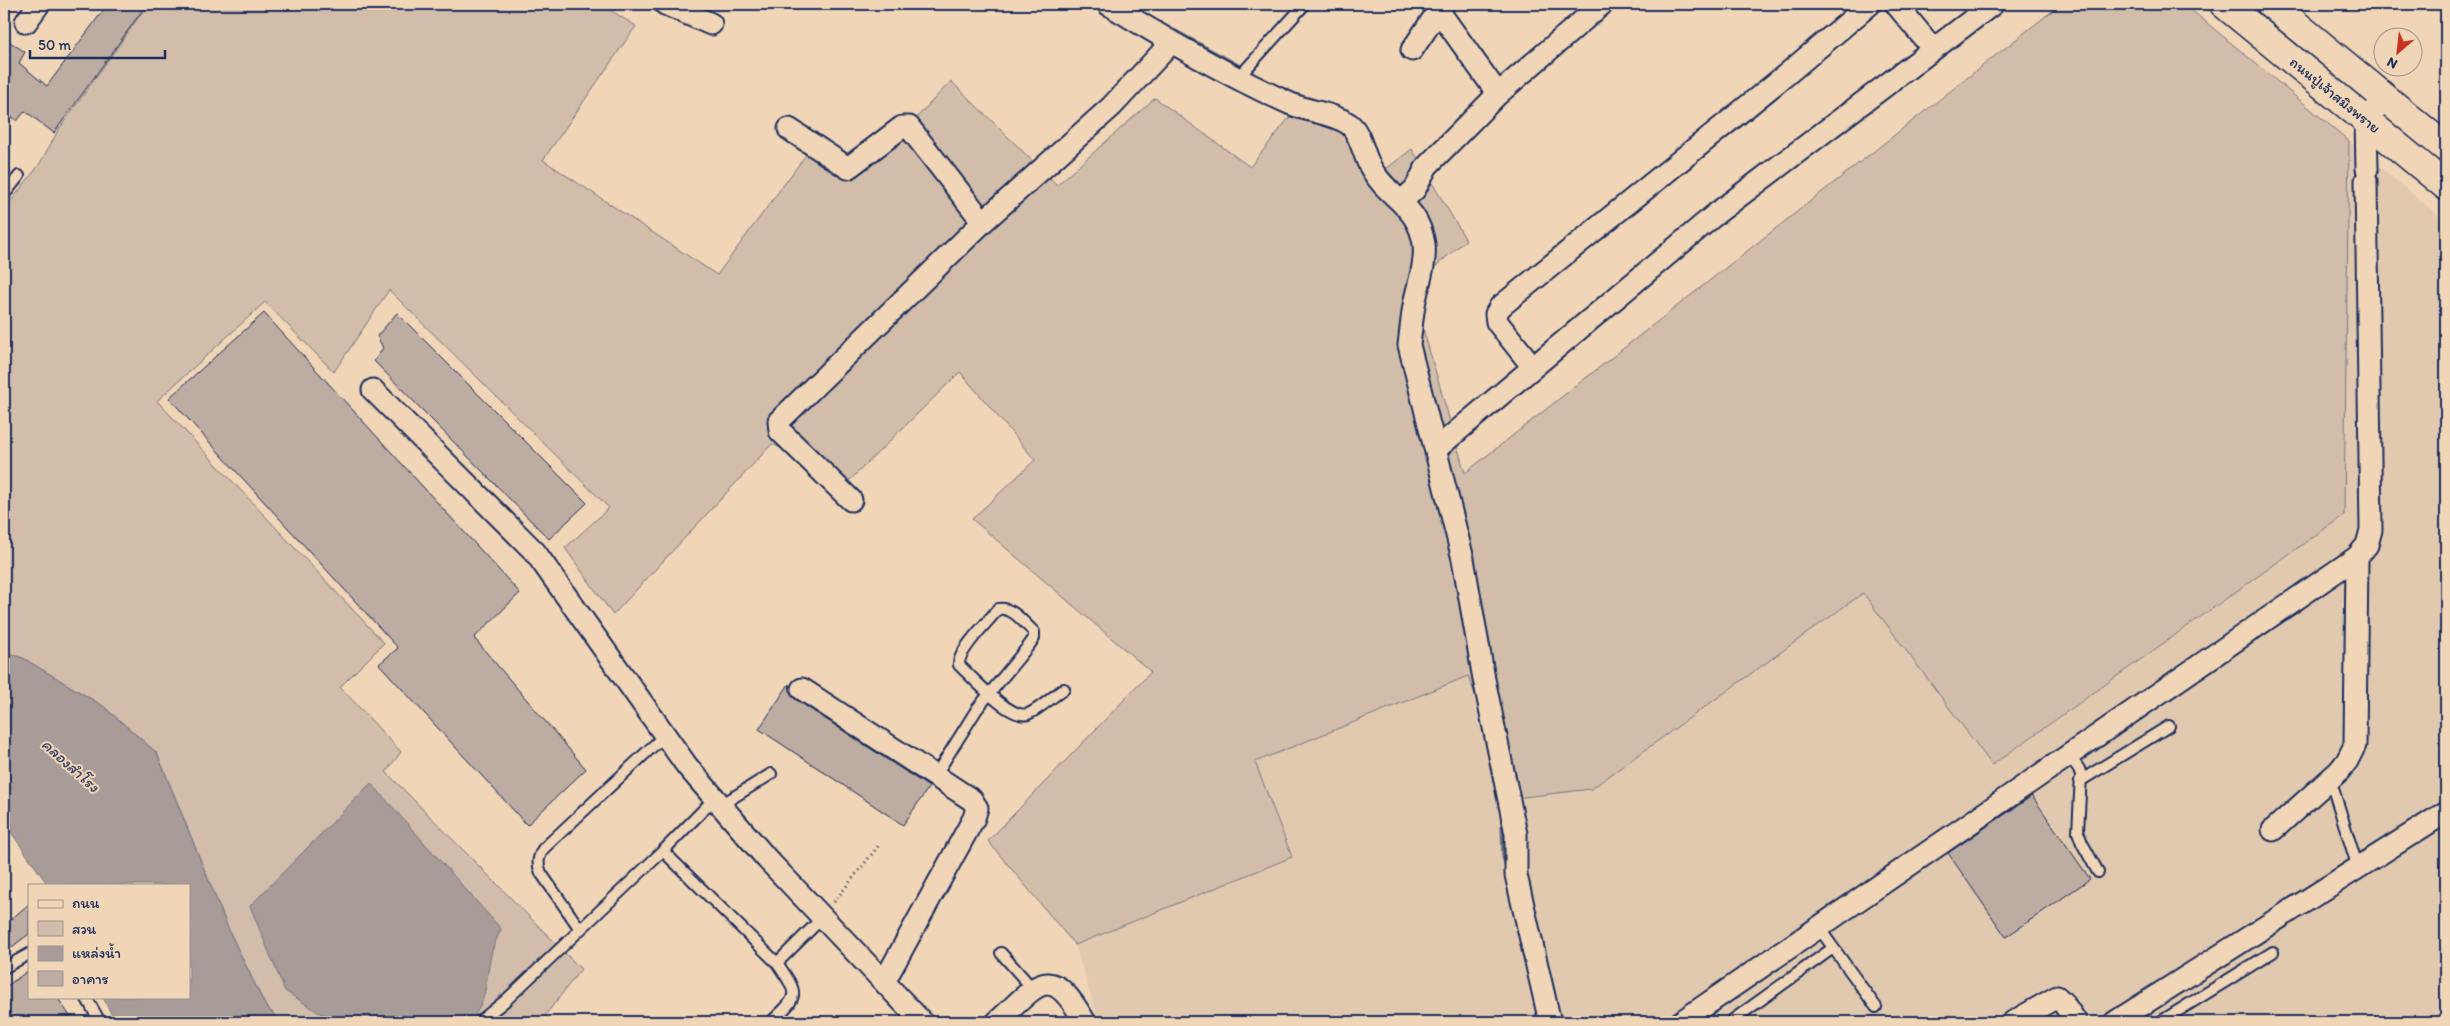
<svg xmlns="http://www.w3.org/2000/svg" width="2450" height="1026" viewBox="0 0 2450 1026" font-family="Itim,'Playpen Sans Thai',sans-serif">
	<style>
		.built { fill: #e1c9b0 }
		.green { fill: #d1bdaa; stroke: #767684 }
		.water { fill: #a89c98; stroke: #707081 }
		.lines { fill: none; stroke-linecap: round; stroke-linejoin: round }
		.stream { stroke: #707081; stroke-width: 5.5 }
		.building { fill: #bcaca1; stroke: #1b2f5e }
		.service-casing { stroke: #1b2f5e; stroke-width: 14 }
		.minor-casing { stroke: #1b2f5e; stroke-width: 25 }
		.secondary-casing { stroke: #1b2f5e; stroke-width: 31 }
		.path { stroke: #1b2f5e; stroke-width: 3; stroke-dasharray: 1 4; stroke-linecap: butt }
		.service { stroke: #f1d5b7; stroke-width: 10 }
		.minor { stroke: #f1d5b7; stroke-width: 21 }
		.secondary { stroke: #f1d5b7; stroke-width: 28 }
		.labels { text-anchor: middle; stroke-width: 4; stroke-linejoin: round; paint-order: stroke }
		.street-label { font-size: 15px; fill: #1b2f5e; stroke: #f1d5b7 }
		.water-label { font-size: 16px; font-style: italic; fill: #37456a; stroke: #f1d5b7 }
	</style>
	<rect width="100%" height="100%" fill="#f1d5b7"/>
	<filter id="ink" filterUnits="userSpaceOnUse"><feTurbulence type="fractalNoise" baseFrequency=".02" numOctaves="2"/><feDisplacementMap in="SourceGraphic" scale="10" xChannelSelector="R" yChannelSelector="G"/><feConvolveMatrix kernelMatrix="1 2 1 2 8 2 1 2 1" color-interpolation-filters="sRGB"/></filter>
	<g filter="url(#ink)">
		<!-- built -->
		<path class="built" d="M2349 141 2446 222V1022H1099L1075 945 1291 857 1254 762 1468 676 1515 798 1591 789 1863 592 1993 765 2344 515Z"/>
		<!-- green -->
		<path class="green" d="M148 4H600L636 26 543 160 717 275 814 144 869 168 951 81 1057 185 1155 98 1250 167 1304 99 1342 131 1374 178 1412 149 1466 240 1427 274 1420 318 1465 473 2061 4H2184L2349 141 2344 515 1992 765 1863 593 1591 789 1515 798 1468 676 1255 762 1292 857 1075 945 988 841 1151 672 972 519 1035 460 960 372 850 480 772 444 613 615 565 548 609 508 389 290 334 372 265 302 157 401 384 643 340 687 401 752 386 772 581 969 540 1022H281L265 1005 230 933 157 753 103 706 23 658 4 652V210L39 165 59 129Z"/>
		<!-- water -->
		<path class="water" d="M4 652 23 658 103 706 157 753 230 933 265 1005 281 1022H115L103 997H189V885H48L4 822V807L11 787 4 784Z
			M371 783 501 929C498 936 494 944 492 951 485 976 489 1004 468 1022H354L320 1013 285 991 250 906Z"/>
		<g class="lines">
			<!-- stream -->
			<path class="stream" d="M1175 32 1241 68
				M1380 166 1402 190
				M1503 819 1504 856 1507 867"/>
		</g>
		<!-- building -->
		<path class="building" d="M108 4H147L54 133 25 111 17 121 4 110V38L25 52 19 63 47 86Z
			M264 313 520 593 474 638 586 769 527 825 379 664 398 648 169 398Z
			M397 313 587 503 549 539 374 361 383 348 377 336Z
			M789 684 791 694 795 699 929 787 903 825 759 729Z
			M2032 796 2090 879 2006 937 1948 853Z
			M29 904V934L4 953V925Z
			M29 970V997H57L74 1022H4V988Z"/>
		<g class="lines">
			<defs>
				<path id="service" d="M1238 78 1305 4
					M4 195 19 176
					M2069 755 2079 769 2081 775 2078 832 2082 843 2098 872
					M935 776 977 709 1030 644 1034 638V632C1024 623 1012 606 998 609 989 621 957 651 959 665 973 678 1010 720 1028 714 1040 709 1053 696 1064 689
					M2330 779 2358 868
					M2080 781 2169 726
					M721 805 771 774
					M663 851 777 963
					M1819 928 1876 1007
					M580 929 541 873C537 863 538 858 543 849L665 735
					M1001 953 1033 989
					M4 968 29 954
					M86 997 100 1022
					M479 1022 505 1001 663 851 716 797
					M771 1022C800 995 799 995 777 963L823 917
					M1730 1022 1833 948
					M2160 1022 2273 952"/>
				<path id="minor" d="M665 4 711 24
					M1108 4C1167 40 1228 76 1291 104 1310 112 1332 113 1349 124 1361 133 1363 155 1371 168 1388 199 1418 204 1424 244 1426 263 1419 282 1415 300 1412 315 1411 330 1409 345L1463 559 1484 679 1516 834V875L1550 1022
					M1896 4 1933 49
					M1438 10 1498 94 1602 4
					M26 22 39 4
					M1412 50 1443 4
					M789 129 848 168 902 127H909L983 222 1111 107 1171 43
					M2367 169 2366 120 2385 98
					M1401 202 1415 189 1427 166 1498 94
					M1533 367 1497 322 1496 314 1500 307 1787 74 1870 4
					M373 390 535 552 687 766 767 859 884 982
					M1436 449 1717 213 1993 4
					M851 500 780 431 779 421 983 222
					M802 689 972 800 977 808 974 818 884 982 922 1022
					M2273 830 2339 771 2347 761 2355 745 2357 557
					M997 1022C1039 984 1049 960 1085 1022
					M1681 1022 2357 557 2367 545 2371 530 2366 180
					M2013 1022 2057 997 2064 1004 2076 1022
					M2115 1022 2446 812"/>
				<path id="secondary" d="M2224 4 2446 186
					M2271 4 2446 148"/>
			</defs>
			<!-- service casing -->
			<use href="#service" class="service-casing"/>
			<!-- minor casing -->
			<use href="#minor" class="minor-casing"/>
			<!-- secondary casing -->
			<use href="#secondary" class="secondary-casing"/>
			<!-- path -->
			<path class="path" d="M834 902 880 844"/>
			<!-- service -->
			<use href="#service" class="service"/>
			<!-- minor -->
			<use href="#minor" class="minor"/>
			<!-- secondary -->
			<use href="#secondary" class="secondary"/>
		</g>
	</g>
	<g class="labels">
		<!-- street labels -->
		<g class="street-label">
			<text transform="translate(2335 95) rotate(39)" y="5">ถนนปู่เจ้าสมิงพราย</text>
		</g>
		<!-- water labels -->
		<g class="water-label">
			<text transform="translate(71 765) rotate(42)" y="6">คลองสำโรง</text>
		</g>
	</g>
	<!-- margin -->
	<rect width="2450" height="1026" fill="none" stroke="#f1d5b7" stroke-width="20"/>
	<rect x="10" y="10" width="2430" height="1006" fill="none" stroke="#1b2f5e" stroke-width="2" filter="url(#ink)"/>
	<!-- legend -->
	<rect x="28" y="884" width="162" height="115" fill="#f1d5b7" stroke="#9b9393"/>
	<rect x="38" y="900" width="25" height="8" fill="#f1d5b7" stroke="#9b9393"/>
	<text x="72" y="908" font-size="15" fill="#1b2f5e">ถนน</text>
	<rect x="38" y="921" width="25" height="15" fill="#d1bdaa" stroke="#9b9393"/>
	<text x="72" y="934" font-size="15" fill="#1b2f5e">สวน</text>
	<rect x="38" y="946" width="25" height="15" fill="#a89c98" stroke="#9b9393"/>
	<text x="72" y="958" font-size="15" fill="#1b2f5e">แหล่งน้ำ</text>
	<rect x="38" y="971" width="25" height="15" fill="#bcaca1" stroke="#9b9393"/>
	<text x="72" y="984" font-size="15" fill="#1b2f5e">อาคาร</text>
	<!-- north arrow -->
	<g transform="translate(2398 52) rotate(208)"><circle r="24" fill="#f1d5b7" stroke="#9b9393"/>
	<path d="M0-4L9 19L0 12L-9 19Z" fill="#c8321e"/>
	<text y="-8" font-size="14" font-weight="bold" text-anchor="middle" fill="#1b2f5e">N</text>
	</g>
	<!-- scale -->
	<path d="M30 50v8h135v-8" fill="none" stroke="#1b2f5e" stroke-width="2.5"/>
	<text x="38" y="50" font-size="15" fill="#1b2f5e" stroke="#f1d5b7" stroke-width="4" paint-order="stroke">50 m</text>
</svg>
